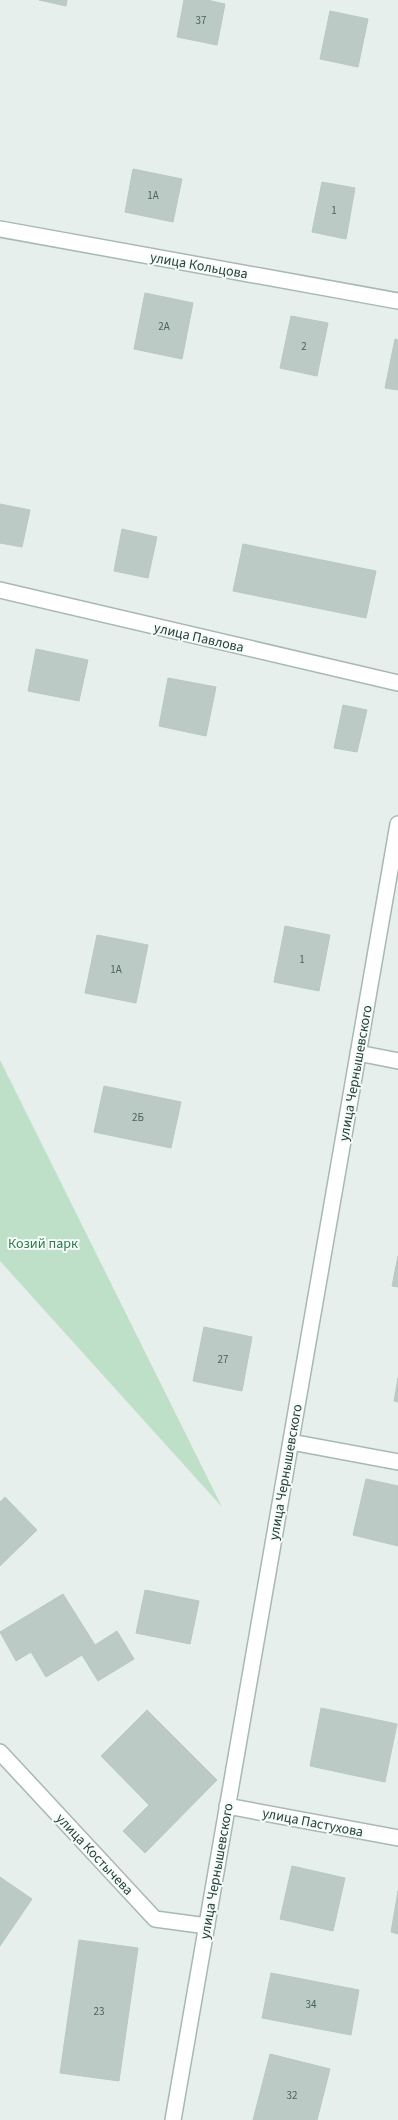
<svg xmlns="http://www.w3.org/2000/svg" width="398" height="2120" viewBox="0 0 398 2120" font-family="'Source Sans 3',sans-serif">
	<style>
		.green { fill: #bfe0c8 }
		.building { fill: #bbcac4; stroke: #b8c9c2 }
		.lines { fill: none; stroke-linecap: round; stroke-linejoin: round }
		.minor-casing { stroke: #a8b8b2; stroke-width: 18 }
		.minor { stroke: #fff; stroke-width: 15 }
		.labels { text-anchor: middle; stroke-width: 4; stroke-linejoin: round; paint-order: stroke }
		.number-label { font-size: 11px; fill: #4a645c }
		.street-label { font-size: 14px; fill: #24423a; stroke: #f7fbf9 }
		.park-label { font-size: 14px; fill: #2d7a4b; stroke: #f7fbf9 }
	</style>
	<rect width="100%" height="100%" fill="#e6efeb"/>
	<!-- green -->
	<path class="green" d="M0 1060 222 1507 0 1261Z"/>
	<!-- building -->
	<path class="building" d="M39 0H67L66 6Z
		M184 0H207L225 4 217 45 177 37Z
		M330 11 368 19 358 67 320 59Z
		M133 169 182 179 173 222 125 212Z
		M322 182 355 188 346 239 312 232Z
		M145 293 193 303 182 359 134 349Z
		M291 316 328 323 317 376 280 368Z
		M395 339 398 340V390L385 388Z
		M0 504 30 510 22 547 0 543Z
		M122 529 157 537 148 578 114 571Z
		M243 544 376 571 366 618 233 591Z
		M36 649 88 660 79 701 28 691Z
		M168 678 216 687 206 736 159 726Z
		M343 705 367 710 357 752 334 748Z
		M285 926 330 935 319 991 274 982Z
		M97 935 148 945 136 1003 85 993Z
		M104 1086 181 1102 171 1148 94 1132Z
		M398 1256V1287L392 1286Z
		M204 1327 252 1337 242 1391 193 1381Z
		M398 1378V1402L394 1401Z
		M366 1479 398 1486V1546L353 1535Z
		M5 1497 37 1530 0 1566V1502Z
		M145 1590 199 1601 190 1644 136 1633Z
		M63 1594 95 1645 117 1631 134 1659 98 1681 82 1655 46 1677 31 1652 16 1661 0 1632Z
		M321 1708 397 1724 385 1782 310 1766Z
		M147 1710 217 1780 145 1853 123 1831 149 1805 101 1756Z
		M292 1866 345 1878 333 1931 280 1919Z
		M0 1877 32 1899 0 1946Z
		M398 1891V1934L391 1932Z
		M79 1940 138 1948 119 2081 60 2073Z
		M271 1973 359 1990 351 2035 262 2018Z
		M270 2054 330 2069 317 2120H253Z"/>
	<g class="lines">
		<defs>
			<path id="minor" d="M0 229 398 301
				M0 590 398 683
				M358 1053 398 1061
				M291 1442 398 1462
				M0 1752 155 1919 207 1926
				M227 1806 398 1838
				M173 2120 398 824"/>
		</defs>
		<!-- minor casing -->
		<use href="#minor" class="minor-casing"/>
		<!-- minor -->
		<use href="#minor" class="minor"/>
	</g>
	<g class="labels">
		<!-- number labels -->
		<g class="number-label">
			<text x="201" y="24">37</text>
			<text x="153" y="199">1А</text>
			<text x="334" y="214">1</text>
			<text x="164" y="330">2А</text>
			<text x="304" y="350">2</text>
			<text x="302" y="963">1</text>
			<text x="116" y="973">1А</text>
			<text x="138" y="1121">2Б</text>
			<text x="223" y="1363">27</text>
			<text x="311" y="2008">34</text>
			<text x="99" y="2015">23</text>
			<text x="292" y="2099">32</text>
		</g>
		<!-- street labels -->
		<g class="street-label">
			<text transform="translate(199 265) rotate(10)" y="5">улица Кольцова</text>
			<text transform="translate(199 637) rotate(13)" y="5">улица Павлова</text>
			<text transform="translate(355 1073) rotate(-80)" y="5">улица Чернышевского</text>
			<text transform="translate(285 1472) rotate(-80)" y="5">улица Чернышевского</text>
			<text transform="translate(313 1822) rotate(11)" y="5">улица Пастухова</text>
			<text transform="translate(95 1854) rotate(47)" y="5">улица Костычева</text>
			<text transform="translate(216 1871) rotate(-80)" y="5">улица Чернышевского</text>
		</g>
		<!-- park labels -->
		<g class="park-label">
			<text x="43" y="1248">Козий парк</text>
		</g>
	</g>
</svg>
